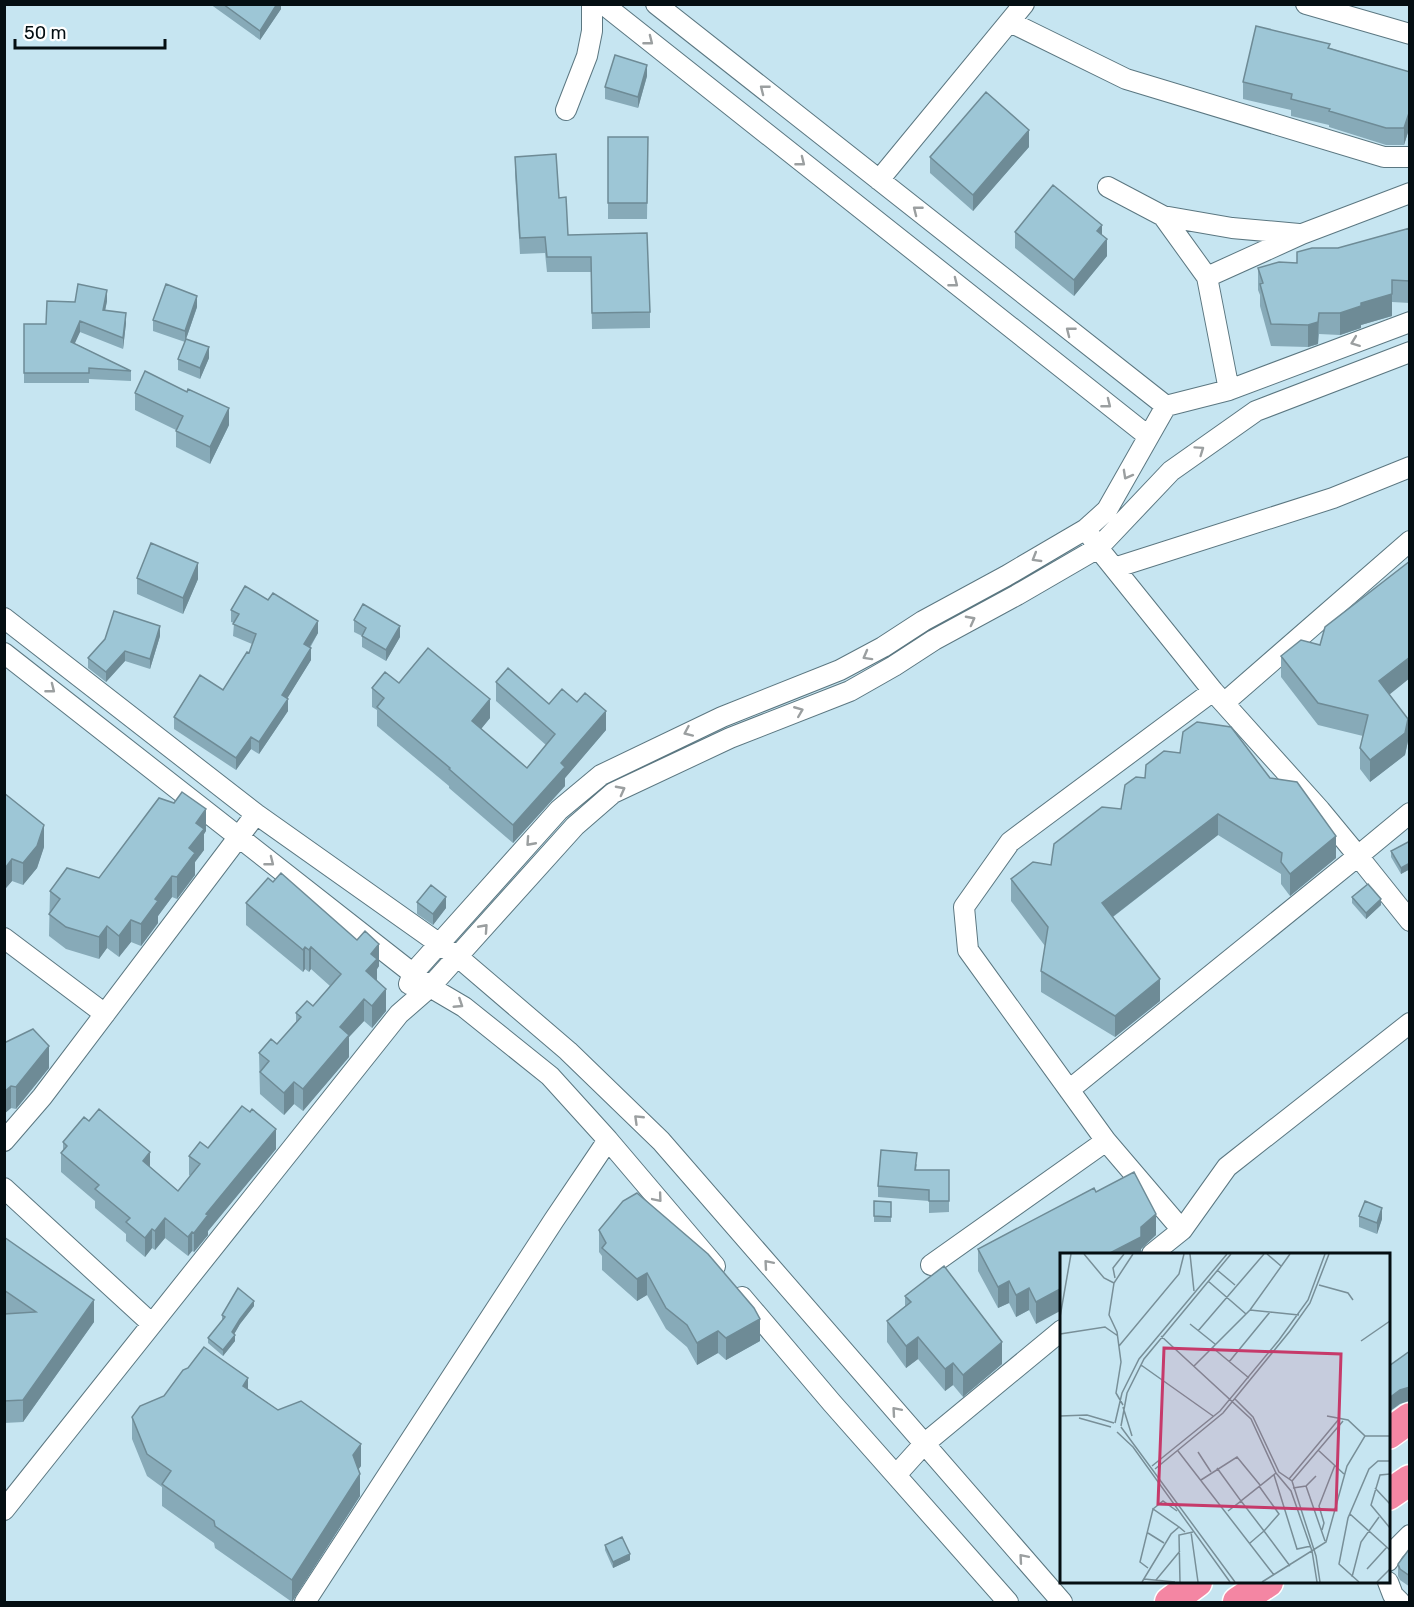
<svg xmlns="http://www.w3.org/2000/svg" width="1414" height="1607" viewBox="0 0 1414 1607" font-family="Rubik,sans-serif">
	<style>
		.lines { fill: none; stroke-linecap: round; stroke-linejoin: round }
		.minor-casing { stroke: #5b7781; stroke-width: 22 }
		.highway-casing { stroke: #fff; stroke-width: 33 }
		.minor { stroke: #fff; stroke-width: 20 }
		.highway { stroke: #f486a3; stroke-width: 30 }
		.wall { fill: #87aab8 }
		.shaded-wall { fill: #6e8b96 }
		.building { fill: #9dc6d6; stroke: #6e8b96; stroke-width: 1.5 }
		.oneway { stroke: #9b9fa0 }
		.inset-road { fill: none; stroke: #788f98; stroke-width: 1.5 }
		.view { fill: #c63a6a; fill-opacity: 0.15; stroke: #c63a6a; stroke-width: 3 }
		.inset-edge { fill: none; stroke: #040e12; stroke-width: 3 }
	</style>
	<rect width="100%" height="100%" fill="#c6e5f1"/>
	<g class="lines">
		<defs>
			<path id="minor" d="M603 4 1148 436
				M656 4 1166 406
				M1306 4 1410 34
				M1010 22 1126 79 1384 157H1410
				M566 110 587 56 592 31V4
				M879 180 1024 4
				M1108 187 1163 216 1207 277 1229 390
				M1163 216 1232 228 1299 234
				M1207 277 1302 234 1410 193
				M1092 538 1098 548 1213 691 1320 810 1358 856 1410 813
				M1114 568 1333 498 1410 467
				M4 618 256 814 458 957 568 1051 661 1141 1062 1602
				M4 653 430 987 464 1007 550 1076 608 1140 715 1266
				M1224 703 1410 541
				M4 938 105 1014
				M409 984 413 973 559 810 601 775 722 717 840 670 883 647 923 621 1006 576 1086 529 1107 510 1166 406 1229 390 1410 322
				M1069 1090 1358 856 1410 921
				M4 1141 42 1097 256 814
				M4 1188 152 1324
				M1182 1230 1106 1141 968 950 964 907 1010 842 1213 691
				M1152 1254 1182 1230 1227 1167 1410 1023
				M931 1265 1106 1141
				M742 1297 832 1403 1008 1602
				M896 1475 924 1444 1062 1330
				M4 1510 399 1014 430 987 575 826 613 793 730 738 850 691 894 666 934 640 1017 595 1098 548 1171 471 1256 411 1410 352
				M1388 1561 1394 1551 1410 1535
				M1388 1582 1393 1595 1400 1602
				M305 1602 554 1220 608 1140"/>
			<path id="highway" d="M1388 1434 1410 1418
				M1388 1495 1410 1480
				M1170 1602 1197 1582
				M1238 1602 1268 1582"/>
		</defs>
		<!-- minor casing -->
		<use href="#minor" class="minor-casing"/>
		<!-- highway casing -->
		<use href="#highway" class="highway-casing"/>
		<!-- minor -->
		<use href="#minor" class="minor"/>
		<!-- highway -->
		<use href="#highway" class="highway"/>
	</g>
	<!-- wall -->
	<path class="wall" d="M210 4H281V9L260 40Z
		M1330 48 1410 72V126L1404 145H1386L1329 127V125L1291 116V110L1243 99V82Z
		M647 76 638 108 605 99V87Z
		M608 137H648L647 219H608Z
		M1029 147 973 211 930 173V157Z
		M515 157 559 198 568 235 650 312V328L592 329 591 272H547L545 253 520 254 515 173Z
		M1410 228V303L1392 302V316L1361 325V328L1340 335 1319 334 1318 344 1308 347 1271 346 1260 306V295L1258 290V268L1297 263 1338 248Z
		M1015 232 1102 235 1107 256 1074 296 1015 248Z
		M107 301 105 311 126 323 123 349 80 332 74 343 131 371V381L89 379V383H24V324H46L75 302Z
		M197 307 185 342 153 331V320Z
		M209 358 200 379 178 370V359Z
		M135 393 229 425 210 464 176 447V430L135 410Z
		M137 578 198 579 183 614 137 594Z
		M231 610 318 633 310 648 311 660 287 698 288 711 259 754 251 749 236 770 174 729V717L223 690 249 653 252 644 233 636 234 623 231 622Z
		M354 620 400 637 386 661 362 647V636L354 632Z
		M160 636 150 669 125 661 106 682 88 668V658Z
		M1281 656 1389 695 1408 741 1405 755 1370 782 1360 769V748L1363 736 1318 725 1281 677Z
		M496 682 606 730 565 778V786L513 843 449 788V786L377 726V710L372 707V688L399 683 490 718 481 729 527 768 546 745 496 701Z
		M1145 778H1270L1336 858 1290 896 1281 884V874L1218 835 1113 917 1160 1001 1115 1037 1041 992V971L1045 946 1011 901V879L1051 865 1121 809Z
		M4 793 44 847 37 868 23 885 12 881 6 888H4Z
		M206 831 204 834V850L195 862V875L177 899 172 897 158 916V923L141 946 131 942 119 957 107 948 99 959 66 949 49 936 50 891 99 878Z
		M1410 841V869L1401 874 1391 857V851Z
		M1352 897 1381 905 1366 919 1352 903Z
		M417 902 446 908 433 925 417 914Z
		M246 903 379 966 377 969V980L386 1011 372 1028 364 1021 349 1037V1057L303 1111 294 1104 284 1115 260 1094 259 1053 277 1044 296 1022V1013L313 1006 330 986 311 969 309 972 305 969 303 972 246 925Z
		M4 1043 49 1068 16 1109 11 1108 4 1114Z
		M63 1142 150 1167 178 1191 190 1176 189 1175V1156L208 1148 276 1149 208 1231V1235L194 1252 192 1251 188 1256 165 1238 155 1250 152 1248 145 1257 126 1241V1234L95 1208V1201L61 1172V1153L63 1151Z
		M917 1164 916 1170H949V1212L929 1213V1201L878 1197V1186Z
		M1096 1192 1156 1235 1141 1249V1254H1062L1036 1324 1029 1310 1016 1317 1009 1303 998 1308 978 1271V1249Z
		M874 1201 891 1202V1222H874Z
		M1359 1216 1382 1219 1377 1234 1359 1227Z
		M599 1230 760 1341 726 1360 718 1353 697 1365 687 1347 666 1329 647 1295 637 1301 602 1270V1256L599 1252Z
		M4 1237 94 1322 23 1422 4 1423V1314H7L4 1312Z
		M905 1296 1002 1364 963 1397 953 1385 945 1391 918 1359 906 1368 887 1342V1321L905 1306Z
		M254 1306 240 1324 234 1334 235 1341 223 1356 208 1343V1338L222 1321V1315Z
		M248 1389 278 1410 361 1466 358 1469 360 1496 292 1602 215 1548 214 1543 162 1506V1487L147 1476 132 1439V1417Z
		M605 1545 630 1560 613 1568 605 1550Z
		M1410 1548V1587L1400 1580 1398 1576V1564Z"/>
	<!-- shaded-wall -->
	<path class="shaded-wall" d="M277 4H281V9L260 40V31Z
		M647 65V76L638 108V97Z
		M1410 110V126L1404 145V128Z
		M1029 130V147L973 211V195Z
		M1102 225V241L1097 231Z
		M1107 239V256L1074 296V280Z
		M1392 280V316L1361 325V303Z
		M107 290V301L103 320V310Z
		M197 296V307L185 342V331Z
		M1361 306V328L1340 335V313Z
		M126 313V323L123 349V338Z
		M1319 313 1318 344 1308 347V325Z
		M80 321V332L71 352V342Z
		M209 347V358L200 379V368Z
		M229 408V425L210 464V447Z
		M198 563V579L183 614V598Z
		M318 621V633L304 656V644Z
		M160 626V636L150 669V659Z
		M400 626V637L386 661V650Z
		M311 648V660L282 707V695Z
		M125 651V661L106 682V672Z
		M1410 657V678L1379 703V681Z
		M288 699V711L259 754V742Z
		M490 699V718L472 740V721Z
		M606 711V730L565 778V786L513 843V825L561 763Z
		M1408 719V741L1405 755 1370 782V760Z
		M251 737V749L236 770V758Z
		M206 809V831L204 834V850L195 862V875L177 899V877L189 848 196 823Z
		M1218 814V835L1102 925V903Z
		M44 825V847L37 868 23 885V863Z
		M1336 836V858L1290 896V874Z
		M12 859V881L6 888V867Z
		M1410 863V869L1401 874V868Z
		M172 876V897L158 916V923L141 946V924L155 899Z
		M446 897V908L433 925V914Z
		M1381 899V905L1366 919V913Z
		M131 920V942L119 957V936Z
		M107 926V948L99 959V937Z
		M379 944V966L377 969V981L366 971 371 954Z
		M305 947V969L303 972V950Z
		M311 947V969L309 972V950Z
		M1160 979V1001L1115 1037V1016Z
		M386 989V1011L372 1028V1006Z
		M364 999V1021L349 1037V1057L303 1111V1089L340 1027Z
		M49 1046V1068L16 1109V1087Z
		M294 1082V1104L284 1115V1093Z
		M11 1086V1108L4 1114V1092Z
		M276 1129V1149L208 1231V1235L194 1252V1233L206 1214Z
		M150 1152V1172L143 1161Z
		M1382 1208V1219L1377 1234V1223Z
		M1156 1214V1235L1141 1249V1254H1108L1141 1227Z
		M165 1218V1238L155 1250V1231Z
		M152 1229V1248L145 1257V1238Z
		M192 1232V1251L188 1256V1237Z
		M647 1273V1295L637 1301V1279Z
		M1009 1281V1303L998 1308V1287Z
		M1029 1288V1310L1016 1317V1295Z
		M1062 1288V1310L1036 1324V1302Z
		M94 1300V1322L23 1422V1400Z
		M254 1301V1306L240 1324 232 1338V1332L240 1319Z
		M760 1319V1341L726 1360V1338Z
		M718 1331V1353L697 1365V1343Z
		M235 1335V1341L223 1356V1350Z
		M918 1337V1359L906 1368V1346Z
		M1002 1342V1364L963 1397V1375Z
		M953 1363V1385L945 1391V1369Z
		M248 1378V1400L243 1386Z
		M1409 1386V1401L1400 1404 1389 1412V1398L1400 1390Z
		M361 1444V1466L353 1477V1455Z
		M360 1474V1496L292 1602V1580Z
		M630 1554V1560L613 1568V1562Z"/>
	<!-- building -->
	<path class="building" d="M223 4H277L260 31Z
		M1256 26 1330 44 1328 48 1410 72V110L1404 128H1386L1329 111 1330 109 1291 99 1292 94 1243 82Z
		M615 55 647 65 638 97 605 87Z
		M986 92 1029 130 973 195 930 157Z
		M608 137H648L647 203H608Z
		M556 154 559 198 566 197 568 235 647 233 650 312 592 313 591 257H547L545 237 520 238 515 157Z
		M1053 185 1102 225 1097 231 1107 239 1074 280 1015 232Z
		M1410 228V281L1392 280V294L1361 303V306L1340 313H1319L1318 322 1308 325 1271 324 1260 284 1263 283 1258 268 1279 262 1297 263V252L1312 248H1338Z
		M78 284 107 290 103 310 126 313 123 338 80 321 71 342 131 371 89 368V373H24V324H46L47 301 75 302Z
		M166 284 197 296 185 331 153 320Z
		M186 339 209 347 200 368 178 359Z
		M145 371 187 392 188 389 229 408 210 447 176 431 183 416 135 393Z
		M151 543 198 563 183 598 137 578Z
		M1410 561V657L1379 681 1408 719 1405 733 1370 760 1360 748 1368 715 1318 703 1281 656 1301 640 1320 645 1325 627Z
		M245 586 268 600 273 593 318 621 304 644 311 648 282 695 288 699 259 742 251 737 236 758 174 717 200 675 223 690 247 652 249 653 256 634 233 624 239 614 231 610Z
		M363 604 400 626 386 650 362 636 366 628 354 620Z
		M114 611 160 626 150 659 125 651 106 672 88 658 105 639Z
		M428 648 490 699 472 721 527 768 555 734 496 682 508 668 549 704 562 689 577 702 585 693 606 711 561 763 565 767 513 825 449 769 450 768 377 707 384 698 372 688 385 672 399 683Z
		M1197 722 1231 727 1270 778 1297 782 1336 836 1290 874 1281 862 1282 853 1218 814 1102 903 1160 979 1115 1016 1041 971 1048 927 1011 879 1033 862 1051 865 1054 844 1102 807 1121 809 1125 785 1136 777 1145 778 1146 765 1164 751 1180 753 1183 732Z
		M182 792 206 809 196 823 204 829 189 848 195 853 177 877 172 876 155 899 158 901 141 924 131 920 119 936 107 926 99 937 66 927 49 914 60 899 50 891 67 868 99 878 159 798 174 803Z
		M4 793 44 825 37 846 23 863 12 859 6 867 4 866Z
		M1410 841V863L1401 868 1391 851Z
		M281 873 357 940 365 931 379 944 371 954 377 959 366 971 386 989 372 1006 364 999 340 1027 349 1035 303 1089 294 1082 284 1093 260 1072 269 1061 259 1053 271 1039 277 1044 301 1017 296 1013 307 1001 313 1006 341 974 311 947 309 950 305 947 303 950 246 903 268 878 273 882Z
		M1368 884 1381 899 1366 913 1352 897Z
		M431 885 446 897 433 914 417 902Z
		M33 1029 49 1046 16 1087 11 1086 4 1092V1043Z
		M242 1106 250 1112 252 1109 276 1129 206 1214 208 1215 194 1233 192 1232 188 1237 165 1218 155 1231 152 1229 145 1238 126 1222 130 1218 95 1189 99 1185 61 1153 67 1146 63 1142 84 1117 89 1121 99 1109 150 1152 143 1161 178 1191 200 1164 189 1156 200 1142 208 1148Z
		M881 1150 917 1153 915 1170H949V1201H929V1190L878 1186Z
		M1134 1172 1156 1214 1141 1227V1237L1108 1254H1062V1288L1036 1302 1029 1288 1016 1295 1009 1281 998 1287 978 1249 1094 1188 1096 1192Z
		M637 1193 708 1254 754 1308 760 1319 726 1338 718 1331 697 1343 687 1325 666 1308 647 1273 637 1279 602 1248 606 1243 599 1230 623 1201Z
		M874 1201 891 1202V1217L874 1216Z
		M1365 1201 1382 1208 1377 1223 1359 1216Z
		M4 1237 94 1300 23 1400 4 1401V1314L36 1312 4 1290Z
		M944 1266 1002 1342 963 1375 953 1363 945 1369 918 1337 906 1346 887 1321 911 1302 905 1296Z
		M238 1288 254 1301 240 1319 232 1332 235 1335 223 1350 208 1338 225 1317 222 1315Z
		M204 1347 248 1378 243 1386 278 1410 301 1401 361 1444 353 1455 360 1474 292 1580 215 1526 214 1521 162 1484 171 1471 147 1454 132 1417 140 1406 164 1396 183 1370 188 1368Z
		M1410 1351V1387L1400 1390 1389 1398V1366Z
		M622 1537 630 1554 613 1562 605 1545Z
		M1410 1548V1576L1400 1569 1398 1564Z"/>
	<!-- one-way arrows -->
	<defs><path id="oneway-chevron" d="M-2-3.5L2.5 0L-2 3.5" fill="none" stroke-width="1.6" stroke-linecap="round" stroke-linejoin="round" transform="scale(1.5)"/></defs>
	<g class="oneway">
		<use href="#oneway-chevron" transform="translate(649 41) rotate(38)"/>
		<use href="#oneway-chevron" transform="translate(764 89) rotate(-142)"/>
		<use href="#oneway-chevron" transform="translate(801 162) rotate(38)"/>
		<use href="#oneway-chevron" transform="translate(917 210) rotate(-142)"/>
		<use href="#oneway-chevron" transform="translate(954 283) rotate(38)"/>
		<use href="#oneway-chevron" transform="translate(1070 331) rotate(-142)"/>
		<use href="#oneway-chevron" transform="translate(1355 342) rotate(159)"/>
		<use href="#oneway-chevron" transform="translate(1107 404) rotate(38)"/>
		<use href="#oneway-chevron" transform="translate(1200 450) rotate(-35)"/>
		<use href="#oneway-chevron" transform="translate(1127 475) rotate(119)"/>
		<use href="#oneway-chevron" transform="translate(1036 558) rotate(149)"/>
		<use href="#oneway-chevron" transform="translate(971 620) rotate(-28)"/>
		<use href="#oneway-chevron" transform="translate(867 656) rotate(151)"/>
		<use href="#oneway-chevron" transform="translate(51 689) rotate(38)"/>
		<use href="#oneway-chevron" transform="translate(799 711) rotate(-22)"/>
		<use href="#oneway-chevron" transform="translate(688 732) rotate(156)"/>
		<use href="#oneway-chevron" transform="translate(621 790) rotate(-28)"/>
		<use href="#oneway-chevron" transform="translate(530 842) rotate(132)"/>
		<use href="#oneway-chevron" transform="translate(270 862) rotate(38)"/>
		<use href="#oneway-chevron" transform="translate(484 928) rotate(-48)"/>
		<use href="#oneway-chevron" transform="translate(459 1004) rotate(33)"/>
		<use href="#oneway-chevron" transform="translate(638 1119) rotate(-136)"/>
		<use href="#oneway-chevron" transform="translate(658 1198) rotate(50)"/>
		<use href="#oneway-chevron" transform="translate(768 1264) rotate(-131)"/>
		<use href="#oneway-chevron" transform="translate(896 1411) rotate(-131)"/>
		<use href="#oneway-chevron" transform="translate(1023 1558) rotate(-131)"/>
	</g>
	<!-- overview -->
	<g transform="translate(1060 1253)">
		<rect width="330" height="330" fill="#c6e5f1"/>
		<path class="inset-road" d="M24 1 44 25 54 30M130 1 134 38M207 1 221 13M157 17 175 32M55 25 53 15 64 1M148 28 186 61M259 32 288 40 293 47M190 57 239 62M0 64 11 1M130 71 155 91M138 78 204 1M0 81 45 74 58 83M101 83 191 166 216 220 231 238 252 298 257 329M301 88 330 68M59 93 119 21 124 1M153 95 189 125M169 109 210 59M81 112 153 163M134 113 190 57 230 1M175 146 193 164 219 219 232 228 256 303 260 329M63 152 56 140 61 109 57 79 49 62 54 30 73 1M63 154 72 183M0 163 27 162 54 170M19 165 51 174M55 170 62 140 79 106 167 1M61 173 67 140 84 106 171 1M61 174 175 329M57 179 73 194 170 329M305 183H330M258 197 284 221M118 198 214 322M138 199 151 219M92 213 160 158 219 87 248 47 265 1M157 215 181 248 168 258M95 216 163 160 230 78 250 50 269 1M330 221 320 222 311 252 330 275M214 222 237 296 251 293M229 226 279 166M141 227 177 204 200 232M232 228 283 168M199 233 219 261 204 278 230 313M246 233 265 288M233 235 246 233 256 223M315 235 330 251M93 256 103 248 117 258M290 261 330 297M262 277 264 270 259 253 275 212M131 279 138 329M88 280 104 290M190 290 204 278 181 248 216 220M88 315 80 309 93 256 119 274M307 316 327 294M292 324 301 289 319 264M84 326 115 329M96 327 120 298M82 329 111 281 119 274 125 279M120 329 119 282 133 279M202 329 266 289 287 213 305 183 288 167 267 163M299 329 279 311 288 265 309 216 318 208H330M317 329 330 316"/>
		<path class="view" d="M104 95 281 101 276 257 98 251Z"/>
		<rect width="330" height="330" class="inset-edge"/>
	</g>
	<!-- border -->
	<rect width="1414" height="1607" fill="none" stroke="#040e12" stroke-width="12"/>
	<!-- scale -->
	<path d="M15 39v9h150v-9" fill="none" stroke="#040e12" stroke-width="3"/>
	<text x="24" y="39" font-size="18" fill="#040e12" stroke="#ffffff" stroke-width="4.5" paint-order="stroke">50 m</text>
</svg>
